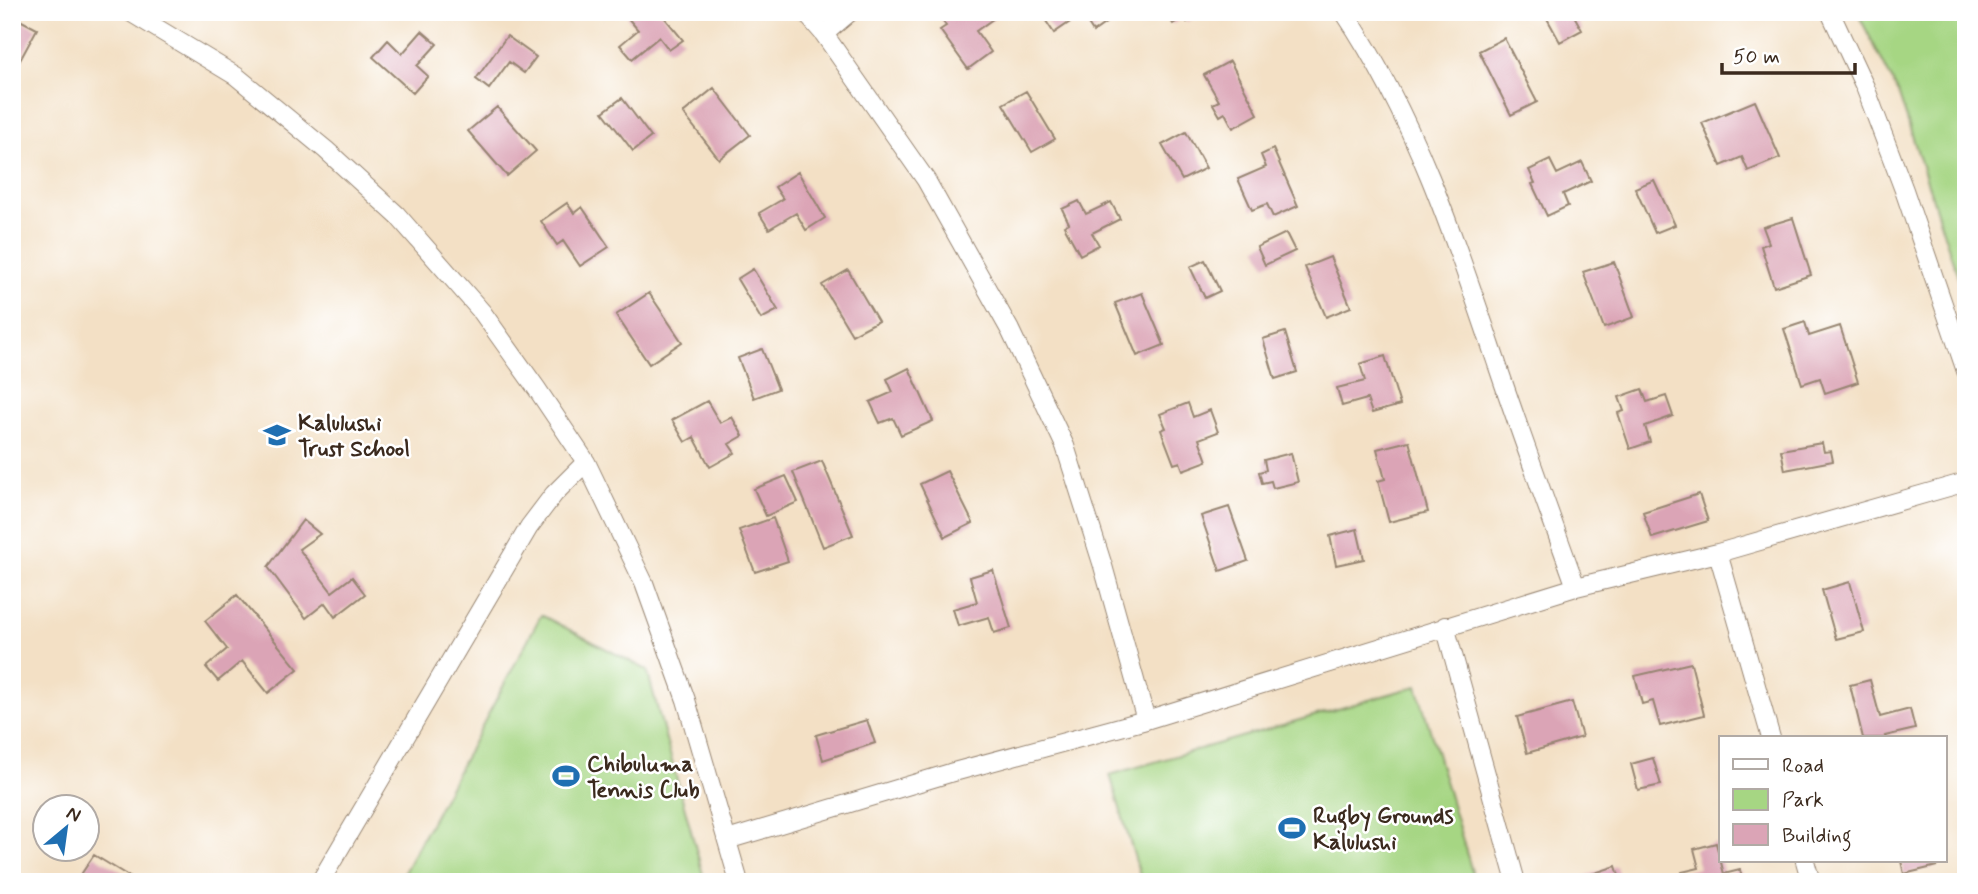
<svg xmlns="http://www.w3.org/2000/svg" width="1978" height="894" viewBox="0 0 1978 894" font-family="Mynerve,sans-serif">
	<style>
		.green { fill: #a6d683; stroke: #708050; stroke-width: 2 }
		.building { fill: #dba4b6 }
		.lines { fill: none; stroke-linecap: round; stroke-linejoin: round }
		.minor-casing { stroke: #978572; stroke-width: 20 }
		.minor { stroke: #fff; stroke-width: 18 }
		.labels { text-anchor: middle; stroke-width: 5; stroke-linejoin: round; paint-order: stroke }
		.poi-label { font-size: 23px; font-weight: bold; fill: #3b2a1e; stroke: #fff; text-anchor: start }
	</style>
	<rect width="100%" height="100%" fill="#fff"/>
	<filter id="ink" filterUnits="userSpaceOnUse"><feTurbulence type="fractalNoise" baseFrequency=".0143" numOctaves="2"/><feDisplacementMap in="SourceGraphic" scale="14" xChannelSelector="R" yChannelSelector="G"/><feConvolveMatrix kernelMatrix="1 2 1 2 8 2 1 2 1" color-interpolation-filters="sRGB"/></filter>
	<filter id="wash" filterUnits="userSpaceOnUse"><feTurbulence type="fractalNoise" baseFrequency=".00686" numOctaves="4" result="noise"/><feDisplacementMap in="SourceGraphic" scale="28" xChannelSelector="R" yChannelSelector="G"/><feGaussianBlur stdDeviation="1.57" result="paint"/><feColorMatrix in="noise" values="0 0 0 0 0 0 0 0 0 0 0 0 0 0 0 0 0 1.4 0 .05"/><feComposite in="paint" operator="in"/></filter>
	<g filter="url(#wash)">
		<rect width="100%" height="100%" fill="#f3e0c5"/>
		<!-- green -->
		<path class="green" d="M1857 12H1966V302L1898 92Z
			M541 615 647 670 705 882H399Z
			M1417 686 1475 882H1142L1110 775Z"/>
		<g id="blocks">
			<!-- building -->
			<path class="building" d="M633 12H660L683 40 669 50 659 37 632 59 620 45 638 30 627 17Z
				M936 12H959L961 16 966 12H994L997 16 976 31 991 52 968 69 940 30 946 26Z
				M1046 12H1067L1073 20 1054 33 1042 15Z
				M1080 12H1110L1114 17 1093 32Z
				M1142 12H1163L1148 21Z
				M1165 12H1202L1187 22 1184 17 1173 24Z
				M1546 12H1572L1582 30 1560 42 1544 13Z
				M16 18 37 29 12 75V26Z
				M422 31 437 44 417 66 428 76 413 93 373 57 388 40 402 54Z
				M507 36 536 57 524 73 509 62 489 89 476 79Z
				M1504 38 1537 102 1511 115 1479 51Z
				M1230 61 1258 114 1233 128 1225 113 1220 116 1213 104 1219 101 1204 75Z
				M714 88 750 135 719 159 683 113Z
				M1026 91 1055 139 1032 152 1003 104Z
				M622 98 651 137 633 151 603 112Z
				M1755 101 1780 158 1748 171 1742 157 1721 166 1702 123Z
				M497 107 536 151 507 176 468 131Z
				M1186 132 1206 168 1182 180 1162 145Z
				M1273 149 1298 206 1273 217 1267 204 1252 210 1238 179 1266 167 1261 155Z
				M1550 160 1557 174 1582 162 1591 181 1563 194 1568 206 1547 216 1532 184 1535 183 1529 170Z
				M798 172 825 218 806 230 796 213 769 229 759 213 783 199 775 187Z
				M1654 180 1675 225 1655 233 1635 188Z
				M1079 201 1086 214 1111 202 1120 219 1092 233 1099 245 1080 255 1064 226 1069 223 1062 209Z
				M567 203 574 213 582 207 609 247 580 266 563 241 557 245 541 221Z
				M1793 218 1811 275 1774 287 1761 246 1769 243 1763 227Z
				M1286 233 1295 251 1265 265 1257 247Z
				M1330 257 1351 307 1326 317 1305 267Z
				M1205 260 1220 291 1205 298 1190 267Z
				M1614 262 1634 317 1604 328 1583 272Z
				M753 269 778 310 761 319 737 279Z
				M848 270 878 321 852 335 822 285Z
				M649 293 682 342 649 364 616 315Z
				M1142 293 1164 345 1137 356 1115 303Z
				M1805 322 1809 336 1840 326 1858 382 1825 393 1820 378 1802 384 1784 329Z
				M1285 332 1297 372 1275 379 1263 339Z
				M762 349 778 389 754 398 738 358Z
				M1385 356 1400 405 1372 413 1367 399 1342 406 1337 388 1365 381 1360 364Z
				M909 368 933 421 901 435 893 418 880 423 870 402 893 392 887 379Z
				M1642 389 1647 402 1666 396 1673 416 1645 426 1650 442 1630 449 1618 413 1624 411 1619 397Z
				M707 401 720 423 732 417 743 436 729 444 735 453 710 467 694 437 685 442 672 420Z
				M1188 403 1193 417 1210 410 1218 432 1199 439 1207 461 1183 470 1180 462 1174 464 1161 430 1166 428 1160 414Z
				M1409 441 1428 512 1389 522 1378 481 1385 479 1377 449Z
				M1822 443 1824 452 1831 451 1833 461 1785 470 1781 450Z
				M1291 453 1298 482 1273 488 1271 481 1262 483 1259 472 1266 470 1264 460Z
				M822 461 853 535 823 547 793 472Z
				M947 471 973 523 945 537 920 484Z
				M786 476 798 502 766 516 754 489Z
				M1699 494 1708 521 1652 538 1643 512Z
				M1229 507 1248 561 1220 571 1201 516Z
				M773 518 788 561 755 572 739 530Z
				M303 520 320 534 299 549 332 592 352 577 365 594 335 617 325 603 306 618 268 567Z
				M1357 529 1364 559 1336 565 1330 536Z
				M993 570 1011 628 994 633 989 617 958 626 953 609 977 602 970 577Z
				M1850 582 1864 632 1836 639 1822 590Z
				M237 595 298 669 268 693 242 661 218 681 206 667 227 649 205 621Z
				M1691 663 1704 715 1660 726 1653 701 1642 704 1635 676Z
				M1870 680 1880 717 1910 709 1915 729 1885 736 1886 738H1863L1850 685Z
				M1572 702 1582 737 1527 753 1517 717Z
				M867 720 875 743 823 760 816 735Z
				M1653 758 1661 785 1638 790 1631 764Z
				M1716 843 1724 874 1740 870 1743 882H1684L1682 872 1699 868 1694 849Z
				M94 855 130 877 127 882H89L80 876Z
				M1901 861H1935L1937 866 1904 874Z
				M1616 866 1621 882H1570V881Z"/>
		</g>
	</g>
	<g filter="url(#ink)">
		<use href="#blocks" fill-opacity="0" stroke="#978572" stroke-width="2"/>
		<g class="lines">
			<defs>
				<path id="minor" d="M130 12 236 76 326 150 397 215 482 312 537 389 586 462 644 583 686 700 739 882
					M805 12 824 34 926 180 1010 330 1065 446 1103 566 1146 720
					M1344 12C1416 119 1457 245 1498 367 1523 441 1550 514 1576 587
					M1830 12 1865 87 1904 190 1966 371
					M824 34 850 12
					M1718 553 1771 738
					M1445 626 1516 882
					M727 840 950 773 1146 720 1576 587 1718 553 1966 482
					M1805 861 1811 882
					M320 882 529 527 554 494 586 462"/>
			</defs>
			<!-- minor casing -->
			<use href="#minor" class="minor-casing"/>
			<!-- minor -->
			<use href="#minor" class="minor"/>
		</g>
	</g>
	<!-- icons -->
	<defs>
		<symbol id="school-bare" viewBox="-9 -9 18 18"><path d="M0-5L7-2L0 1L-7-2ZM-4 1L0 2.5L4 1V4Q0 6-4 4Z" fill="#1f6fb2" stroke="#fff" stroke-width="2.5" paint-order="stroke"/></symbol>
		<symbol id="stadium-bare" viewBox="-9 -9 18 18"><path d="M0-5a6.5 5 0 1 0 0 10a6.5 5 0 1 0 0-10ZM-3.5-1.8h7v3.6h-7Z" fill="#1f6fb2" stroke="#fff" stroke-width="2.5" paint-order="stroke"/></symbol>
	</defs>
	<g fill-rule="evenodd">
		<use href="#school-bare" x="258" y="416" width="38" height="38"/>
		<use href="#stadium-bare" x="547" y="757" width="38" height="38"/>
		<use href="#stadium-bare" x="1273" y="809" width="38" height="38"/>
	</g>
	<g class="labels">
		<!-- poi labels -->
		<g class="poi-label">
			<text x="298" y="430">Kalulushi<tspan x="298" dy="26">Trust School</tspan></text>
			<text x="587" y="771">Chibuluma<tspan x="587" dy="26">Tennis Club</tspan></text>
			<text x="1313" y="823">Rugby Grounds<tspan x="1313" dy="26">Kalulushi</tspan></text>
		</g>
	</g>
	<!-- margin -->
	<rect width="1978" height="894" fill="none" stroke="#fff" stroke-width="42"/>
	<!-- legend -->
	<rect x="1719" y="736" width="228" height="126" fill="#ffffff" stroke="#b1aaa5" stroke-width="2"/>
	<rect x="1733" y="759" width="35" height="10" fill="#ffffff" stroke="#b1aaa5" stroke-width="2"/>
	<text x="1782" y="772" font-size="21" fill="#3b2a1e">Road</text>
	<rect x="1733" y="789" width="35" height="21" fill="#a6d683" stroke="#b1aaa5" stroke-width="2"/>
	<text x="1782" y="806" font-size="21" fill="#3b2a1e">Park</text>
	<rect x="1733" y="824" width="35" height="21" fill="#dba4b6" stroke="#b1aaa5" stroke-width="2"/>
	<text x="1782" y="842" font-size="21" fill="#3b2a1e">Building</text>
	<!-- north arrow -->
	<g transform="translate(66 828) rotate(29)"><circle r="33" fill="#ffffff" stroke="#b1aaa5" stroke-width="2"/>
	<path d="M0-5L12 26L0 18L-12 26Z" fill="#1f6fb2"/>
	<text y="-10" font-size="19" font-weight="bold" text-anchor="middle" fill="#3b2a1e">N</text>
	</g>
	<!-- scale -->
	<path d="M1722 63v10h133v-10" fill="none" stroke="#3b2a1e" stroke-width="3.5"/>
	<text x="1733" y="63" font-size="21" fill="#3b2a1e" stroke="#ffffff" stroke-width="5" paint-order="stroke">50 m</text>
</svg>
